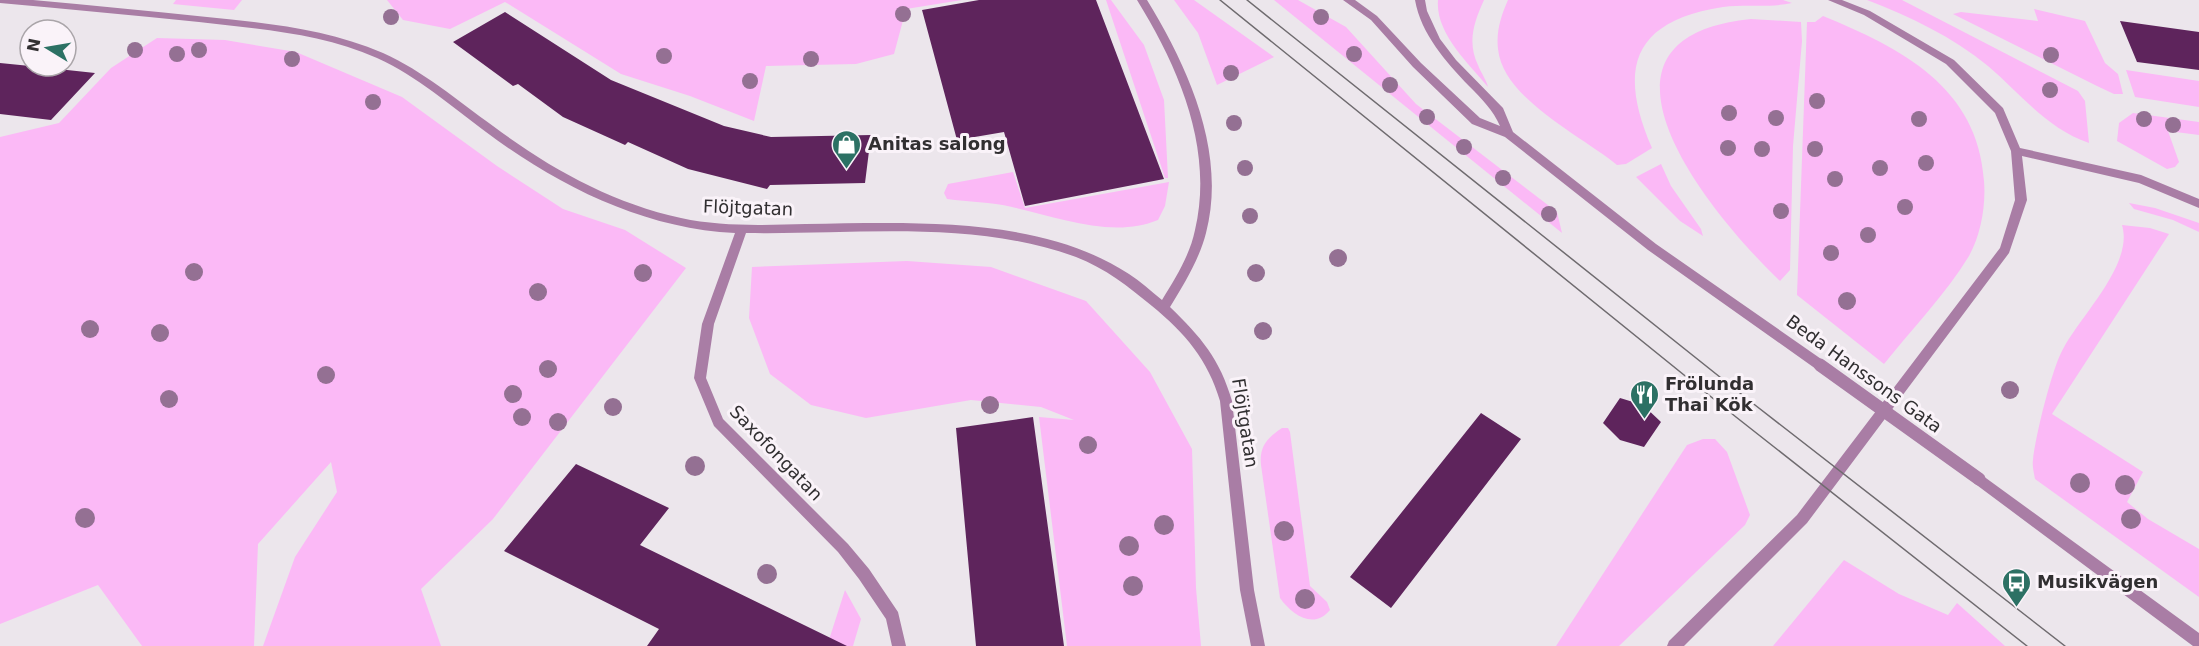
<svg xmlns="http://www.w3.org/2000/svg" width="2199" height="646" viewBox="0 0 2199 646" font-family="'DejaVu Sans',sans-serif">
	<style>
		.green { fill: #fbb9f6 }
		.building { fill: #5e245c }
		.lines { fill: none; stroke-linecap: round; stroke-linejoin: round }
		.minor { fill: #a97da5; fill-rule: evenodd }
		.tertiary { fill: #a97da5; fill-rule: evenodd }
		.tram { stroke: #6f6b6f; stroke-width: 1.5 }
		.tertiary-bridge { stroke: #a97da5; stroke-width: 13 }
		.tree { fill: #947093 }
		.labels { text-anchor: middle; stroke-width: 6; stroke-linejoin: round; paint-order: stroke }
		.poi-label { font-size: 18px; font-weight: bold; fill: #312f31; stroke: #faf3f9; text-anchor: start }
		.street-label { font-size: 18px; fill: #312f31; stroke: #faf3f9 }
	</style>
	<rect width="100%" height="100%" fill="#ece6ec"/>
	<!-- green -->
	<path class="green" d="M176 0H242L234 10 173 4Z
		M387 0H962L906 9 894 54 856 64 766 66 754 121 690 96 621 74 505 2 450 29 403 20Z
		M1106 0H1111L1144 45 1164 100 1168 178H1165Z
		M1174 0H1194L1274 57 1217 85 1198 33Z
		M1274 0H1298L1346 27 1416 104 1557 212 1562 233Z
		M1438 0H1484C1474 22 1467 42 1478 65 1481 73 1486 79 1488 87 1469 64 1435 33 1438 0Z
		M1508 0H1783L1792 3C1770 8 1746 4 1723 7 1631 21 1618 70 1652 148L1626 164 1617 165C1582 136 1503 99 1498 49 1496 31 1501 16 1508 0Z
		M1867 0H1902L2078 91 2085 101 2089 143C2046 128 2021 94 1988 66 1953 37 1909 16 1867 0Z
		M2034 9 2085 21 2105 63 2118 74 2123 94H2114L2097 86 1953 14 1961 12 2038 21Z
		M1823 16C1901 48 1978 87 1984 181 1986 205 1981 235 1969 256 1945 295 1912 329 1884 364L1797 295 1807 22H1815Z
		M1751 19 1801 22 1802 41 1793 146 1790 270 1780 281C1712 216 1564 38 1751 19Z
		M157 38 225 40 296 52 402 97 497 166 563 209 625 230 686 268 493 519 421 589 441 646H263L295 557 337 492 331 462 258 544 254 646H142L98 585 0 624V137L59 123 111 68Z
		M2126 70 2199 81V107L2135 97Z
		M2133 113 2199 122V135L2168 131 2179 162 2175 167 2167 169 2117 141 2119 123Z
		M1661 164 1671 186 1701 229 1703 236 1680 221 1636 177Z
		M1013 172 1025 208 1169 182 1165 206 1158 220C1112 239 1059 217 1012 207 991 202 968 202 947 199L944 193 948 184Z
		M2129 203 2155 208 2199 223V232L2173 220 2134 209Z
		M2122 225 2150 228 2169 234 2052 414 2143 472 2127 502 2148 519 2199 549V597L2035 479C2034 473 2032 466 2033 460 2035 438 2052 368 2063 349 2081 315 2134 264 2122 225Z
		M907 261 991 267 1086 301 1150 372 1192 449 1196 588 1201 646H1067L1039 417 1074 420 1041 407 971 400 866 418 811 405 770 374 749 318 752 267Z
		M1282 428H1288L1290 432 1310 586 1327 602 1330 610C1314 630 1292 615 1280 598L1261 465C1259 447 1267 438 1282 428Z
		M1703 439H1715L1727 452 1750 515 1745 525 1619 646H1556L1687 445Z
		M1844 560 1899 594 1948 615 1957 603 2005 646H1773Z
		M845 590 861 619 853 646H827Z"/>
	<!-- building -->
	<path class="building" d="M979 0H1096L1164 179 1025 206 1004 132 957 140 922 10Z
		M505 12 611 80 724 126 771 137 871 135 865 183 770 185 767 189 688 169 628 142 625 145 563 117 518 84 513 86 453 42Z
		M2120 21 2199 32V70L2137 62Z
		M0 63 30 66 95 73 51 120 0 114Z
		M1620 398 1643 405 1661 422 1644 447 1620 440 1603 423Z
		M1481 413 1521 439 1391 608 1350 577Z
		M1033 417 1064 646H976L956 428Z
		M576 464 669 508 640 545 847 646H647L659 629 504 551Z"/>
	<g class="lines">
		<!-- minor -->
		<path class="minor" d="M0 0H33C91 5 149 11 207 17 266 23 327 29 383 53 423 71 457 100 493 126 549 168 612 203 681 218 722 227 765 225 806 224 910 223 1039 215 1129 274 1140 281 1151 291 1162 300 1175 279 1190 255 1195 230 1214 149 1179 68 1137 0H1147C1188 67 1227 152 1206 233 1199 260 1184 284 1170 307 1201 337 1220 359 1232 401L1254 590 1265 646H1251L1240 590 1220 401C1208 360 1185 333 1152 306 1129 287 1105 268 1076 257 972 219 855 235 746 233L714 324 706 378 723 419 848 544 869 569 898 612 906 646H892L886 619 859 579 838 552 714 426 694 378 702 324 735 233C644 229 558 186 486 132 451 106 417 76 377 58 321 33 259 29 199 22 133 15 66 9 0 3Z
			M1828 0H1842L1870 11 1954 60 2003 108 2020 148 2141 175 2199 199V208L2139 183 2022 156 2027 200 2009 253 1807 523 1684 646H1667L1669 641 1797 515 2000 248 2015 200 2011 151 1995 113 1946 64 1864 15Z"/>
		<!-- tertiary -->
		<path class="tertiary" d="M1343 0H1355L1377 16 1421 63 1480 118 1500 126C1493 110 1482 99 1469 86 1446 62 1421 34 1415 0H1425L1427 11 1440 39 1456 60 1503 108 1513 132 1656 244 1824 361 1826 365 1824 369H1816L1648 250 1505 137 1472 124 1413 67 1371 20Z
			M1979 473 2199 633V646H2193L1974 483 1972 479 1974 475Z"/>
		<!-- tram -->
		<path class="tram" d="M1220 0 1736 417 2027 646
			M1247 0 1755 405 2065 646"/>
		<!-- tertiary-bridge -->
		<path class="tertiary-bridge" d="M1820 365 1979 479"/>
	</g>
	<!-- trees -->
	<g class="tree">
		<circle cx="903" cy="14" r="8"/>
		<circle cx="391" cy="17" r="8"/>
		<circle cx="1321" cy="17" r="8"/>
		<circle cx="135" cy="50" r="8"/>
		<circle cx="199" cy="50" r="8"/>
		<circle cx="177" cy="54" r="8"/>
		<circle cx="1354" cy="54" r="8"/>
		<circle cx="2051" cy="55" r="8"/>
		<circle cx="664" cy="56" r="8"/>
		<circle cx="292" cy="59" r="8"/>
		<circle cx="811" cy="59" r="8"/>
		<circle cx="1231" cy="73" r="8"/>
		<circle cx="750" cy="81" r="8"/>
		<circle cx="1390" cy="85" r="8"/>
		<circle cx="2050" cy="90" r="8"/>
		<circle cx="1817" cy="101" r="8"/>
		<circle cx="373" cy="102" r="8"/>
		<circle cx="1729" cy="113" r="8"/>
		<circle cx="1427" cy="117" r="8"/>
		<circle cx="1776" cy="118" r="8"/>
		<circle cx="1919" cy="119" r="8"/>
		<circle cx="2144" cy="119" r="8"/>
		<circle cx="1234" cy="123" r="8"/>
		<circle cx="2173" cy="125" r="8"/>
		<circle cx="1464" cy="147" r="8"/>
		<circle cx="1728" cy="148" r="8"/>
		<circle cx="1762" cy="149" r="8"/>
		<circle cx="1815" cy="149" r="8"/>
		<circle cx="1926" cy="163" r="8"/>
		<circle cx="1245" cy="168" r="8"/>
		<circle cx="1880" cy="168" r="8"/>
		<circle cx="1503" cy="178" r="8"/>
		<circle cx="1835" cy="179" r="8"/>
		<circle cx="1905" cy="207" r="8"/>
		<circle cx="1781" cy="211" r="8"/>
		<circle cx="1549" cy="214" r="8"/>
		<circle cx="1250" cy="216" r="8"/>
		<circle cx="1868" cy="235" r="8"/>
		<circle cx="1831" cy="253" r="8"/>
		<circle cx="1338" cy="258" r="9"/>
		<circle cx="194" cy="272" r="9"/>
		<circle cx="643" cy="273" r="9"/>
		<circle cx="1256" cy="273" r="9"/>
		<circle cx="538" cy="292" r="9"/>
		<circle cx="1847" cy="301" r="9"/>
		<circle cx="90" cy="329" r="9"/>
		<circle cx="1263" cy="331" r="9"/>
		<circle cx="160" cy="333" r="9"/>
		<circle cx="548" cy="369" r="9"/>
		<circle cx="326" cy="375" r="9"/>
		<circle cx="2010" cy="390" r="9"/>
		<circle cx="513" cy="394" r="9"/>
		<circle cx="169" cy="399" r="9"/>
		<circle cx="990" cy="405" r="9"/>
		<circle cx="613" cy="407" r="9"/>
		<circle cx="522" cy="417" r="9"/>
		<circle cx="558" cy="422" r="9"/>
		<circle cx="1088" cy="445" r="9"/>
		<circle cx="695" cy="466" r="10"/>
		<circle cx="2080" cy="483" r="10"/>
		<circle cx="2125" cy="485" r="10"/>
		<circle cx="85" cy="518" r="10"/>
		<circle cx="2131" cy="519" r="10"/>
		<circle cx="1164" cy="525" r="10"/>
		<circle cx="1284" cy="531" r="10"/>
		<circle cx="1129" cy="546" r="10"/>
		<circle cx="767" cy="574" r="10"/>
		<circle cx="1133" cy="586" r="10"/>
		<circle cx="1305" cy="599" r="10"/>
	</g>
	<!-- icons -->
	<defs>
		<symbol id="shop-pin" viewBox="-11 -11 22 30"><path d="M0 17L-7.5 6A9.5 9.5 0 1 1 7.5 6Z" fill="#2c7164" stroke="#faf3f9"/><path d="M-5-2.5h2.3a2.7 3.5 0 0 1 5.4 0H5L5.5 6h-11ZM-1.5-2.5h3a1.5 2.3 0 0 0-3 0Z" fill="#fff"/></symbol>
		<symbol id="restaurant-pin" viewBox="-11 -11 22 30"><path d="M0 17L-7.5 6A9.5 9.5 0 1 1 7.5 6Z" fill="#2c7164" stroke="#faf3f9"/><path d="M-5-6h1v4h1v-4h1v4h1v-4h1v5L-1.5 .5V6h-2V.5L-5-1ZM5-6V6H3V1.5H1.5Q1.5-4 5-6Z" fill="#fff"/></symbol>
		<symbol id="bus-pin" viewBox="-11 -11 22 30"><path d="M0 17L-7.5 6A9.5 9.5 0 1 1 7.5 6Z" fill="#2c7164" stroke="#faf3f9"/><path d="M-5-6H5V4H4V6H2V4H-2V6H-4V4H-5ZM-3.5-4V0h7V-4ZM-3.5 1.2v1.5H-2V1.2ZM2 1.2v1.5H3.5V1.2Z" fill="#fff"/></symbol>
	</defs>
	<g fill-rule="evenodd">
		<use href="#shop-pin" x="830" y="128" width="33" height="45"/>
		<use href="#restaurant-pin" x="1628" y="378" width="33" height="45"/>
		<use href="#bus-pin" x="2000" y="566" width="33" height="45"/>
	</g>
	<g class="labels">
		<!-- poi labels -->
		<g class="poi-label">
			<text x="868" y="150">Anitas salong</text>
			<text x="1665" y="390">Frölunda<tspan x="1665" dy="21">Thai Kök</tspan></text>
			<text x="2037" y="588">Musikvägen</text>
		</g>
		<!-- street labels -->
		<g class="street-label">
			<text transform="translate(748 208) rotate(2)" y="6">Flöjtgatan</text>
			<text transform="translate(1864 374) rotate(36)" y="6">Beda Hanssons Gata</text>
			<text transform="translate(1245 423) rotate(81)" y="6">Flöjtgatan</text>
			<text transform="translate(776 453) rotate(46)" y="6">Saxofongatan</text>
		</g>
	</g>
	<!-- north arrow -->
	<g transform="translate(48 48) rotate(281)"><circle r="28" fill="#faf3f9" stroke="#aaa5a9" stroke-width="1.5"/>
	<path d="M0-4.5L10 22L0 15L-10 22Z" fill="#2c7164"/>
	<text y="-9" font-size="16" font-weight="bold" text-anchor="middle" fill="#312f31">N</text>
	</g>
</svg>
